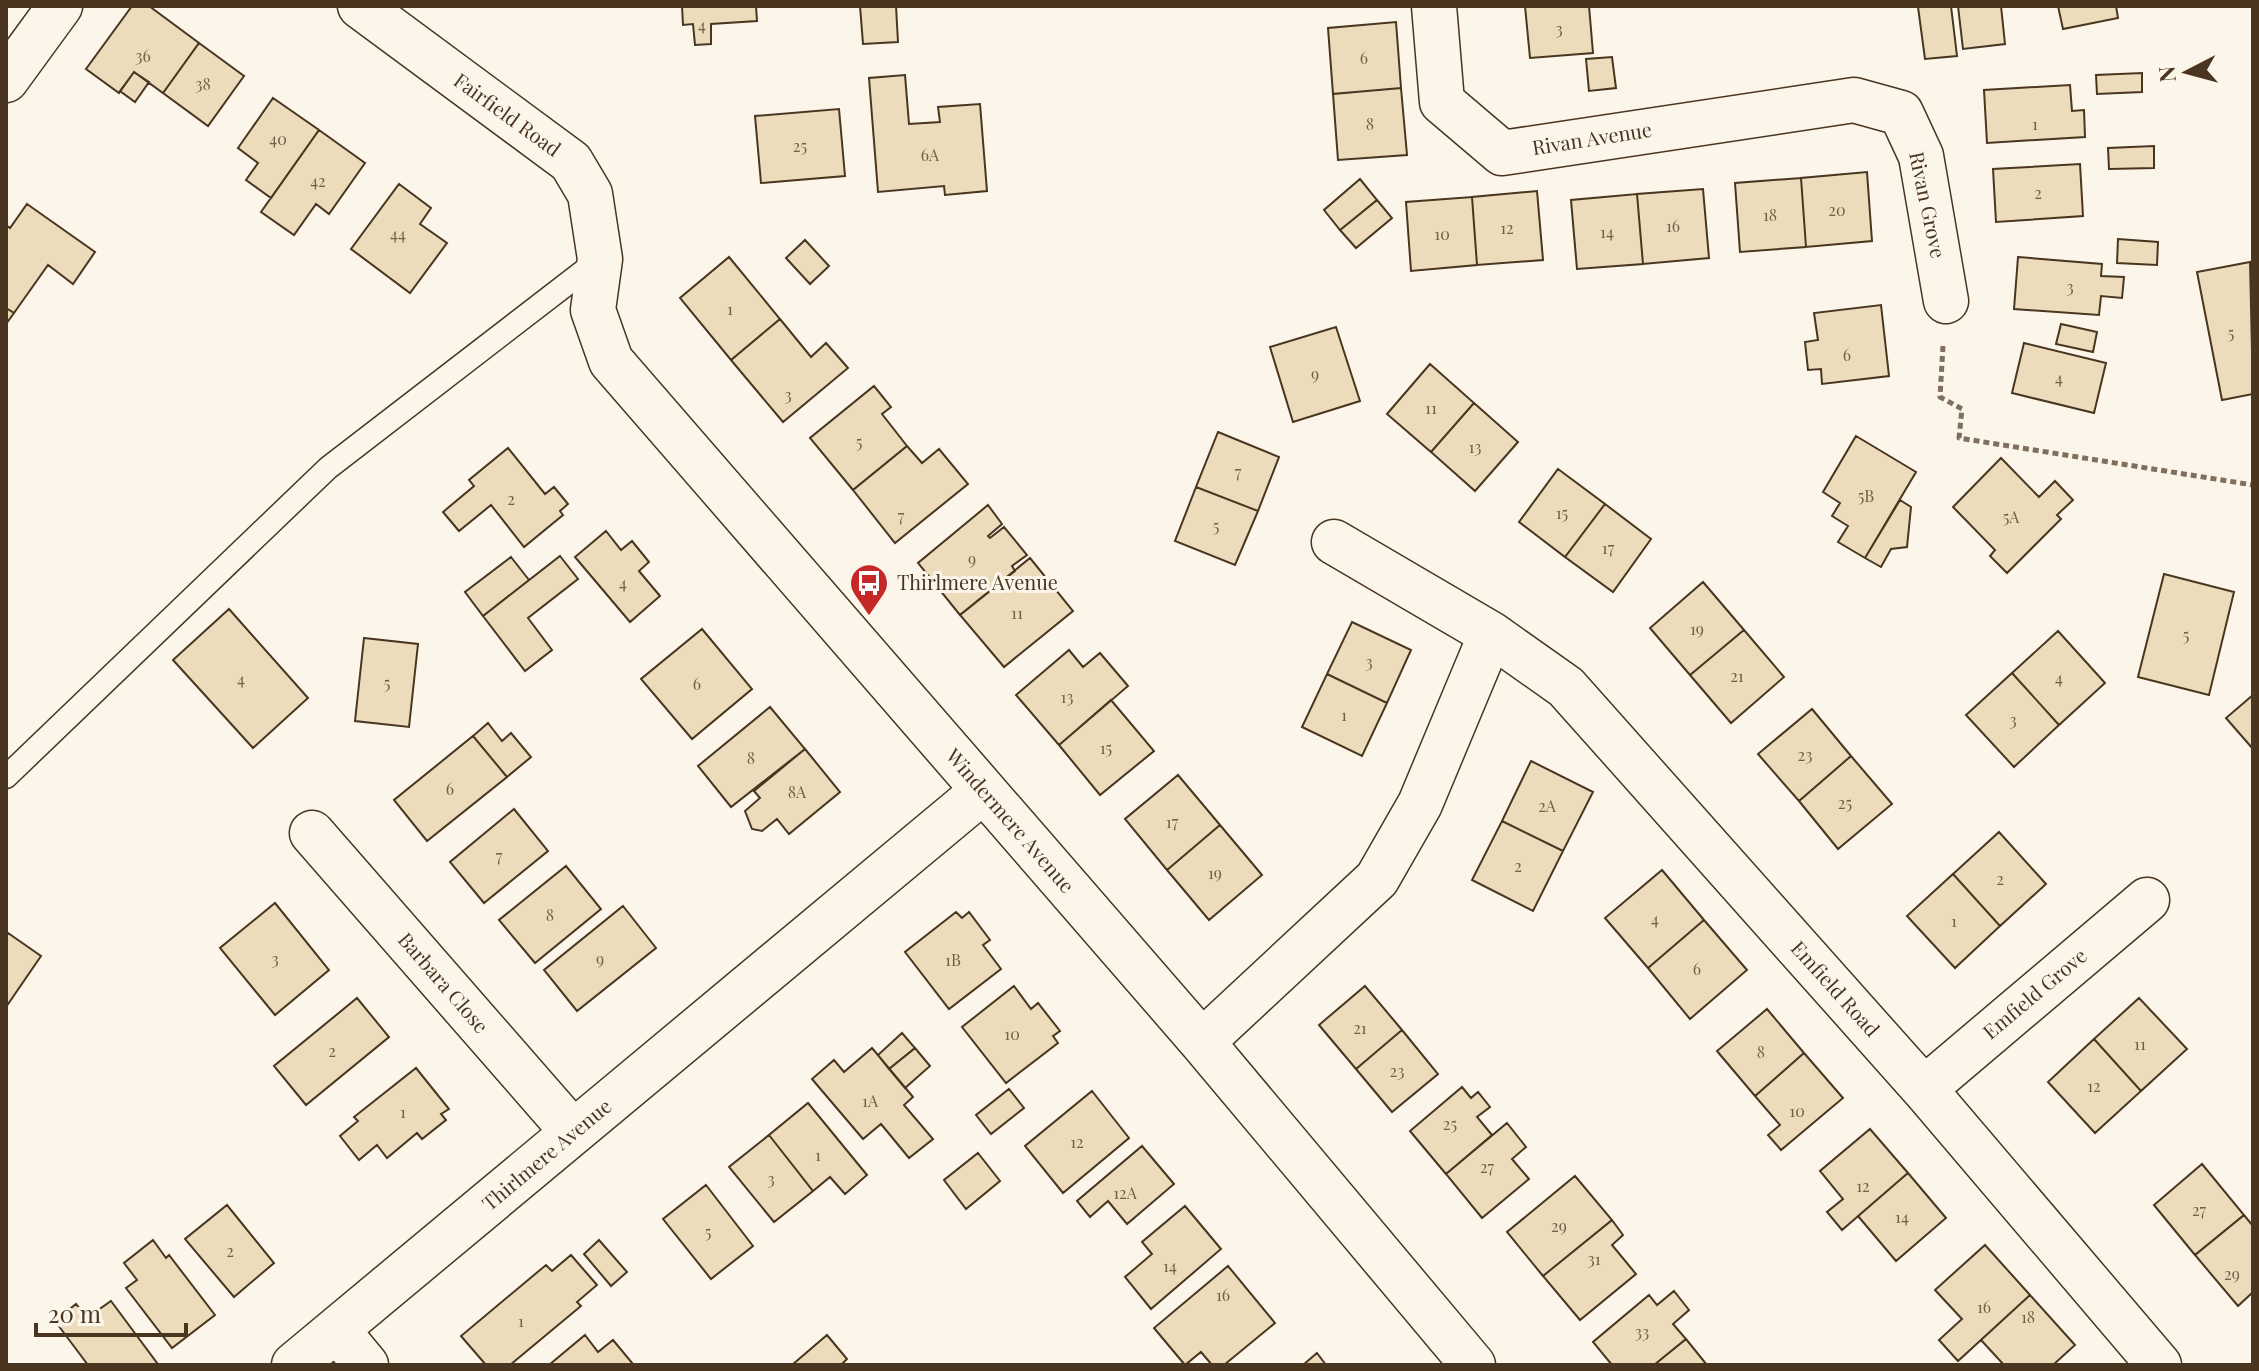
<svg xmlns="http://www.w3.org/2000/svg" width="2259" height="1371" viewBox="0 0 2259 1371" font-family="'Playfair Display',serif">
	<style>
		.building { fill: #ecdcbc; stroke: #4a3520; stroke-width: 2 }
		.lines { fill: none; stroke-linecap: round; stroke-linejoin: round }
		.lane-casing { stroke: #4a3520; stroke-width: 25 }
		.street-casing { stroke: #4a3520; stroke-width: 47 }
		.path { stroke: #7f6f5c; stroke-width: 5; stroke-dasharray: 6 4; stroke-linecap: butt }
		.lane { stroke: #fbf6e9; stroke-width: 22 }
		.street { stroke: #fbf6e9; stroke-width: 44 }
		.labels { text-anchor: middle; stroke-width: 6; stroke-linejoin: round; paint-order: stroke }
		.number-label { font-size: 16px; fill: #725f47 }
		.street-label { font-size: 20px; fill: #4a3520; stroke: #fbf6e9 }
		.poi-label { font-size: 20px; fill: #4a3520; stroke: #fbf6e9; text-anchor: start }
	</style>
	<rect width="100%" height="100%" fill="#fbf6e9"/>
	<!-- building -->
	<path class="building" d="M132 6H149L199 43 163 93 134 72 119 93 86 69Z
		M682 6H756L757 21 711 24V44L695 45 693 24 683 25Z
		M860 6H896L898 42 863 44Z
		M1525 6H1589L1593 53 1530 58Z
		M1951 6 1957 56 1925 59 1918 7Z
		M1958 6H2001L2005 44 1963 49Z
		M2058 6H2116L2118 18 2063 29Z
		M1396 22 1401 88 1333 94 1328 28Z
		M199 43 244 76 208 126 163 93Z
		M1612 57 1616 88 1589 91 1586 59Z
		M134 72 149 82 135 102 120 91Z
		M2142 73V92L2097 94 2096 75Z
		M905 75 909 124 940 122 938 107 980 104 987 191 945 195 944 186 878 192 869 78Z
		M2070 85 2072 111 2084 110 2085 137 1987 143 1984 90Z
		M1401 88 1407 155 1338 160 1333 94Z
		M273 98 319 130 271 198 246 180 258 163 238 148Z
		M839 109 845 176 761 183 755 116Z
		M319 130 365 163 329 214 316 204 294 235 261 212Z
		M2154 146V168L2109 169 2108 148Z
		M2080 164 2083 216 1996 222 1993 169Z
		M1867 172 1872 241 1806 247 1801 178Z
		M1801 178 1806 247 1740 252 1735 183Z
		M1360 179 1377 200 1340 230 1324 210Z
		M399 184 431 208 420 224 447 243 410 293 351 249Z
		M1703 189 1709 258 1643 264 1637 194Z
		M1537 191 1543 260 1477 265 1472 197Z
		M1637 194 1643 264 1577 269 1571 200Z
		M1472 197 1477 265 1411 271 1406 202Z
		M1377 200 1392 218 1356 248 1340 230Z
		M27 204 95 252 73 284 48 265 14 313 6 308V225L10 228Z
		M2118 239 2158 242 2157 265 2117 263Z
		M805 240 829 266 810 284 786 258Z
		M729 257 780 319 731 360 680 298Z
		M2018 257 2102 264 2101 276 2124 277 2122 298 2101 296 2099 315 2014 309Z
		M2250 262 2253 394 2222 400 2197 272Z
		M1881 305 1889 376 1822 384 1821 369 1808 370 1805 342 1818 340 1814 313Z
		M6 308 14 313 6 324Z
		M780 319 811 357 826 343 848 368 783 422 731 360Z
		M2061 324 2097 332 2093 352 2056 344Z
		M1336 327 1360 401 1293 422 1270 347Z
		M2024 343 2106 363 2094 413 2012 393Z
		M1430 364 1474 403 1431 452 1387 414Z
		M874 386 891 407 882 414 907 446 853 490 810 438Z
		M1474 403 1518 442 1475 491 1431 452Z
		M1218 432 1279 457 1258 511 1196 487Z
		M1856 436 1916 472 1865 558 1838 542 1848 526 1832 516 1840 503 1823 492Z
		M907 446 922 463 939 449 968 484 895 543 853 490Z
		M508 448 545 494 554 487 568 504 560 511 563 515 524 547 491 505 459 531 443 512 474 486 469 480Z
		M2001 458 2039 497 2055 481 2073 500 2057 515 2061 519 2007 573 1990 556 1995 550 1953 507Z
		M1558 469 1605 504 1565 557 1519 522Z
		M1196 487 1258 511 1235 565 1175 541Z
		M1900 500 1911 507 1907 547 1891 549 1881 567 1865 558Z
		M1605 504 1651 539 1613 592 1565 557Z
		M988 505 1002 524 988 536 990 538 1004 527 1027 555 1012 566 1015 571 960 615 918 563Z
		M606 531 621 550 632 541 649 562 639 571 660 596 630 622 575 557Z
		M560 556 578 579 528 618 552 650 525 671 483 616Z
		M511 557 529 580 483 616 465 592Z
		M1030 558 1073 611 1004 667 960 615Z
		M2164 574 2234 592 2209 695 2138 677Z
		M1703 582 1744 630 1690 675 1650 628Z
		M229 609 308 698 253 748 173 660Z
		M1352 622 1411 650 1387 703 1327 674Z
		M702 629 752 689 692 739 641 679Z
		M1744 630 1784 677 1731 723 1690 675Z
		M2058 631 2105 683 2059 725 2012 673Z
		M364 638 418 644 409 727 355 721Z
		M1069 650 1083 667 1100 653 1128 686 1059 745 1016 695Z
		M2012 673 2059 725 2014 767 1966 715Z
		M1327 674 1387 703 1362 756 1302 727Z
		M2253 695V749L2226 718Z
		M1111 700 1154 751 1100 795 1059 745Z
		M770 707 805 749 731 807 698 766Z
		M1812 709 1851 756 1799 801 1758 754Z
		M488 723 502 741 511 733 531 757 507 777 473 736Z
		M473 736 507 777 427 841 394 800Z
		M805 749 840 792 789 834 777 819 762 831 752 829 745 811 760 798 754 791Z
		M1851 756 1892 804 1838 849 1799 801Z
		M1531 761 1593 792 1563 851 1502 821Z
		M1178 775 1220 825 1167 870 1125 819Z
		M514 809 548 851 484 903 450 862Z
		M1502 821 1563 851 1533 911 1472 880Z
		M1220 825 1262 875 1209 920 1167 870Z
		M1999 832 2046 884 2000 926 1953 874Z
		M566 866 601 909 535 963 499 920Z
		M1662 870 1704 920 1648 968 1605 918Z
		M1953 874 2000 926 1955 968 1907 916Z
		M275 903 329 970 275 1015 220 948Z
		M623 906 656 948 577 1011 544 970Z
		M956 912 962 918 969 912 990 940 983 945 1001 969 949 1009 905 952Z
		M1704 920 1747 970 1690 1019 1648 968Z
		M8 933 41 956 6 1007V936Z
		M1014 986 1031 1009 1038 1003 1060 1031 1053 1036 1058 1043 1006 1083 962 1027Z
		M1365 986 1402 1030 1356 1069 1319 1025Z
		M357 998 389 1037 306 1105 274 1066Z
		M2139 998 2187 1049 2141 1091 2094 1039Z
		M1767 1009 1804 1053 1755 1096 1717 1051Z
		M1402 1030 1438 1074 1392 1112 1356 1069Z
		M902 1033 915 1048 889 1069 878 1055Z
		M2094 1039 2141 1091 2095 1133 2048 1082Z
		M872 1048 913 1097 904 1105 933 1139 909 1158 881 1124 863 1139 812 1079 834 1060 844 1072Z
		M915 1048 930 1066 905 1088 889 1069Z
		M1804 1053 1843 1098 1781 1150 1768 1135 1780 1125 1755 1096Z
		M416 1068 449 1109 441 1114 446 1120 422 1139 417 1133 387 1158 377 1145 359 1160 340 1136 358 1121 354 1117Z
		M1462 1087 1471 1098 1478 1092 1490 1107 1477 1117 1492 1135 1446 1174 1410 1131Z
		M1009 1089 1024 1108 991 1134 976 1115Z
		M1092 1091 1129 1138 1063 1193 1025 1146Z
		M808 1103 867 1175 845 1194 830 1177 813 1191 769 1135Z
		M1507 1123 1526 1147 1512 1159 1529 1179 1482 1218 1446 1174Z
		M1870 1129 1908 1173 1842 1230 1827 1212 1843 1199 1820 1171Z
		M769 1135 813 1191 774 1222 729 1167Z
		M1142 1146 1174 1184 1127 1224 1108 1201 1090 1217 1077 1201Z
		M978 1153 1000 1181 966 1209 944 1180Z
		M2202 1164 2244 1215 2195 1255 2154 1205Z
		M1908 1173 1946 1218 1896 1261 1858 1216Z
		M1575 1176 1612 1220 1543 1276 1507 1232Z
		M706 1185 753 1246 711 1279 663 1219Z
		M227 1205 274 1263 234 1297 185 1239Z
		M1185 1206 1221 1249 1151 1309 1125 1277 1152 1254 1142 1242Z
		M2244 1215 2253 1226V1292L2238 1306 2195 1255Z
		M1612 1220 1623 1235 1612 1245 1636 1274 1580 1320 1543 1276Z
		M153 1240 166 1258 169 1255 215 1315 172 1348 126 1288 137 1280 124 1263Z
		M599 1240 627 1272 611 1286 584 1254Z
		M1985 1245 2030 1295 1958 1361 1939 1340 1962 1319 1935 1290Z
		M571 1255 597 1285 577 1302 581 1306 510 1365H486L461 1336 546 1265 552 1271Z
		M1228 1266 1275 1323 1224 1365H1212L1201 1352 1185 1365 1154 1328Z
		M1674 1291 1689 1310 1673 1324 1686 1339 1654 1365H1612L1593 1342 1649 1295 1657 1305Z
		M2030 1295 2075 1345 2053 1365H2004L1981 1340Z
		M111 1301 157 1363 155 1365H88L55 1321 76 1304 87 1318Z
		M585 1335 598 1352 613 1340 633 1364 549 1365Z
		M827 1335 847 1359 841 1365H792Z
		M1686 1339 1707 1365H1654Z
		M1317 1353 1326 1365H1303Z"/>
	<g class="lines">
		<defs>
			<path id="lane" d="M6 777 328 468 598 260"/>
			<path id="street" d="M360 6 571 162 590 194 600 259 593 310 611 361 1202 1042 1473 1365
				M1434 6 1442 102 1502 153 1854 100 1901 113 1921 156 1946 301
				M6 80 60 6
				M1334 542 1491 634 1566 687 1924 1089 2159 1365
				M312 833 573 1132
				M1202 1042 1377 879 1420 804 1491 634
				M1924 1089 2147 900
				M337 1330 366 1365
				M294 1365 983 791"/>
		</defs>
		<!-- lane casing -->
		<use href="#lane" class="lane-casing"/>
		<!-- street casing -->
		<use href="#street" class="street-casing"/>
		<!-- path -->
		<path class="path" d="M1943 346 1940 397 1962 409 1959 438 2253 485"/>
		<!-- lane -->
		<use href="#lane" class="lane"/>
		<!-- street -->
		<use href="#street" class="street"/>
	</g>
	<!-- icons -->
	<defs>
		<symbol id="bus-pin" viewBox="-11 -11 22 30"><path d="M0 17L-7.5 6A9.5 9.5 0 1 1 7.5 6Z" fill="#c62828" stroke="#fbf6e9"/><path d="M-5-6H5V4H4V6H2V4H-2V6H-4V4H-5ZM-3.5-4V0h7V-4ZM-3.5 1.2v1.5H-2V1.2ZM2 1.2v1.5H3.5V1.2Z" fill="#fff"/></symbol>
	</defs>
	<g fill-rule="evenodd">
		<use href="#bus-pin" x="847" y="561" width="44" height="60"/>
	</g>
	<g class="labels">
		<!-- number labels -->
		<g class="number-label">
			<text x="702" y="31">4</text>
			<text x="1559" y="35">3</text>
			<text x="143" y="62">36</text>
			<text x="1364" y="64">6</text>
			<text x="203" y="90">38</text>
			<text x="1370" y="130">8</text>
			<text x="2035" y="130">1</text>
			<text x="278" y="145">40</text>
			<text x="800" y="152">25</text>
			<text x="930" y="161">6A</text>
			<text x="318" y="187">42</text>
			<text x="2038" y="199">2</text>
			<text x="1837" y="216">20</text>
			<text x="1770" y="221">18</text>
			<text x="1673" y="232">16</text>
			<text x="1507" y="234">12</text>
			<text x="1607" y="238">14</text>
			<text x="398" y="240">44</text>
			<text x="1442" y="240">10</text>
			<text x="2070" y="293">3</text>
			<text x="730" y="315">1</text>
			<text x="2231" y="339">5</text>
			<text x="1847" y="361">6</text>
			<text x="1315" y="380">9</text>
			<text x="2059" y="384">4</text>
			<text x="788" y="401">3</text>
			<text x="1431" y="414">11</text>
			<text x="859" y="448">5</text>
			<text x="1475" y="453">13</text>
			<text x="1238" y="478">7</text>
			<text x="1866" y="502">5B</text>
			<text x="511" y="505">2</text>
			<text x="1562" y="519">15</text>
			<text x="901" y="522">7</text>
			<text x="2011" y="523">5A</text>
			<text x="1216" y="532">5</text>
			<text x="1608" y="554">17</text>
			<text x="972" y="565">9</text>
			<text x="623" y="589">4</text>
			<text x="1017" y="619">11</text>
			<text x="1697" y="635">19</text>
			<text x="2186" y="641">5</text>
			<text x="1369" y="668">3</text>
			<text x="1737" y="682">21</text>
			<text x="2059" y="684">4</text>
			<text x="241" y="685">4</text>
			<text x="387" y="689">5</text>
			<text x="697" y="690">6</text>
			<text x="1067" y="703">13</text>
			<text x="1344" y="721">1</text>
			<text x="2013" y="726">3</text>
			<text x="1106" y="754">15</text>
			<text x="1805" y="761">23</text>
			<text x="751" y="764">8</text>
			<text x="450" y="795">6</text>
			<text x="797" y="798">8A</text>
			<text x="1845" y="809">25</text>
			<text x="1547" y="812">2A</text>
			<text x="1172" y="828">17</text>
			<text x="499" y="862">7</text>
			<text x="1518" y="872">2</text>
			<text x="1215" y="879">19</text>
			<text x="2000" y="885">2</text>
			<text x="550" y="921">8</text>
			<text x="1655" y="925">4</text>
			<text x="1954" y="927">1</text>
			<text x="275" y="965">3</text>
			<text x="600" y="965">9</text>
			<text x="953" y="966">1B</text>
			<text x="1697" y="975">6</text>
			<text x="1360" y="1034">21</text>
			<text x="1012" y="1040">10</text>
			<text x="2140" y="1050">11</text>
			<text x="332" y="1057">2</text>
			<text x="1761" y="1058">8</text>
			<text x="1397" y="1077">23</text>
			<text x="2094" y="1092">12</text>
			<text x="870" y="1107">1A</text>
			<text x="1797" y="1117">10</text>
			<text x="403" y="1118">1</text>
			<text x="1450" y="1130">25</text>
			<text x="1077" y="1148">12</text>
			<text x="818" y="1161">1</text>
			<text x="1487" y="1173">27</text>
			<text x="771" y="1185">3</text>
			<text x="1863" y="1192">12</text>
			<text x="1125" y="1199">12A</text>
			<text x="2199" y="1216">27</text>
			<text x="1902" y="1223">14</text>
			<text x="1559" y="1232">29</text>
			<text x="708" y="1238">5</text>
			<text x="230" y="1257">2</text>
			<text x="1594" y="1265">31</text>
			<text x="1170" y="1272">14</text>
			<text x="2232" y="1280">29</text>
			<text x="1223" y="1301">16</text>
			<text x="1984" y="1313">16</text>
			<text x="2028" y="1323">18</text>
			<text x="521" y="1327">1</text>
			<text x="1642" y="1338">33</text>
		</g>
		<!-- street labels -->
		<g class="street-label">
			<text transform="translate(507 115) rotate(36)" y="7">Fairfield Road</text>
			<text transform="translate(1592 139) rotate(-9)" y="7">Rivan Avenue</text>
			<text transform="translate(1927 205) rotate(78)" y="7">Rivan Grove</text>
			<text transform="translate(1010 821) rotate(49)" y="7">Windermere Avenue</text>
			<text transform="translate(443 983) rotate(49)" y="7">Barbara Close</text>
			<text transform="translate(1835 989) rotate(48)" y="7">Emfield Road</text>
			<text transform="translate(2035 994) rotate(-40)" y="7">Emfield Grove</text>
			<text transform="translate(547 1155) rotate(-40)" y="7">Thirlmere Avenue</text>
		</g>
		<!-- poi labels -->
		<g class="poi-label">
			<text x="897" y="590">Thirlmere Avenue</text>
		</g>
	</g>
	<!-- border -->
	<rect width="2259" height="1371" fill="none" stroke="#4a3520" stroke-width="16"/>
	<!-- north arrow -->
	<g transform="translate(2187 72) rotate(264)" stroke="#fbf6e9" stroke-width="6" paint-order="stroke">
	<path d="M0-6L14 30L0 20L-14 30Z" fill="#4a3520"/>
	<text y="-12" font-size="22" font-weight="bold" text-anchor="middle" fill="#4a3520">N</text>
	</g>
	<!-- scale -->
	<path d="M36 1323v12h150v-12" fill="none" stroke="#4a3520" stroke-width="4"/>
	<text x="48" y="1323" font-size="24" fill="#4a3520" stroke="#fbf6e9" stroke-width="6" paint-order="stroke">20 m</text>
</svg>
